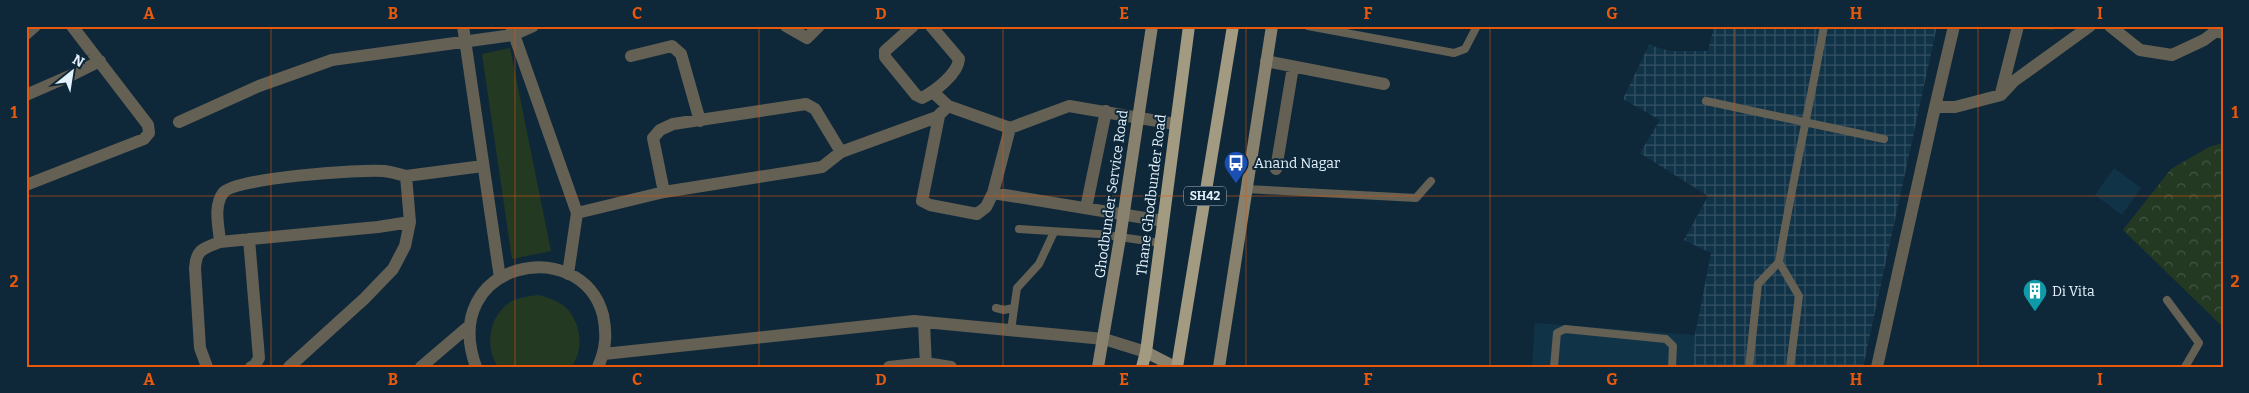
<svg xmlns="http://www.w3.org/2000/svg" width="2249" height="393" viewBox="0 0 2249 393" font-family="Bitter,serif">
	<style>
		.built { fill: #113348 }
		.industrial { fill: url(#industrial-grid) }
		.green { fill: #243922 }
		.park { fill: url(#park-crowns) }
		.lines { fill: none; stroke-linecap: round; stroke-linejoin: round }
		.lane { stroke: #646054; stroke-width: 8 }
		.street { stroke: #646054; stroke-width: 12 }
		.secondary { stroke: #87816d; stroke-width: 12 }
		.primary { stroke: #a29b81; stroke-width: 12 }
		.grid { fill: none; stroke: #e8590c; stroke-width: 1; stroke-opacity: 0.55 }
		.labels { text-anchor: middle; stroke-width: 4; stroke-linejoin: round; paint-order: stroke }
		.shield { fill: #0f2839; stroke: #a3b5c2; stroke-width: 1 }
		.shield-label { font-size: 12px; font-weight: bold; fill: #e3f2fd }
		.poi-label { font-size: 14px; fill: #e3f2fd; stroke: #0f2839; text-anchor: start }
		.street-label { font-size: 14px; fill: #e3f2fd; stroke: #0f2839 }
		.neatline { fill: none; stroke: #e8590c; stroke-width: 2 }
		.grid-label { font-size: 16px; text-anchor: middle; font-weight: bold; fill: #e8590c }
	</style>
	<defs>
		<pattern id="industrial-grid" width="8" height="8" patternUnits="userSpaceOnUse" patternTransform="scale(1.25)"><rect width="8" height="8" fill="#113348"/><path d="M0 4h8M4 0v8" fill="none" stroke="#345163"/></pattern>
		<pattern id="park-crowns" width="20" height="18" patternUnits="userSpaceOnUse" patternTransform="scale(1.25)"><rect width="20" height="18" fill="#243922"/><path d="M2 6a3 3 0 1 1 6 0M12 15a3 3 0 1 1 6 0" fill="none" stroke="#445643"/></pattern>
	</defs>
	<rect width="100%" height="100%" fill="#0f2839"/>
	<!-- built -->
	<path class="built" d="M2114 168 2141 188 2122 215 2095 195Z
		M1535 323 1695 335 1693 367H1532Z"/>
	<!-- industrial -->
	<path class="industrial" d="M1714 26H1937L1863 367H1693L1695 335 1711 253 1684 240 1708 196 1640 153 1660 120 1623 99 1649 45 1670 51H1708Z"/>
	<!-- green -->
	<path class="green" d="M510 48 551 251 512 259 482 54Z
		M539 295C548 298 557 300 564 306 581 320 585 350 571 367H498C484 346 489 314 512 301 521 297 530 296 539 295Z"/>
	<!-- park -->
	<path class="park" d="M2028 26H2076L2050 30 2028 29Z
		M2223 143V327L2123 230 2171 169 2209 147Z"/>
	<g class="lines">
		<!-- lane -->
		<path class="lane" d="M1308 26 1454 53 1465 49 1477 26
			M1706 101 1884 139
			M1246 189 1416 198 1431 181
			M1019 229 1099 234 1161 243
			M1779 262C1792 183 1810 105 1824 26
			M2167 300 2199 343 2185 367
			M996 308 1004 310 1013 308
			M1011 330 1017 288 1039 264 1054 232
			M1554 367 1557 333 1565 329 1666 339 1673 346 1672 367
			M1749 367 1758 284 1779 262 1799 296 1790 367"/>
		<!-- street -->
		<path class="street" d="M463 26 500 278
			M511 26 577 213 568 274
			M786 26 807 38 819 26
			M913 26 885 51V57L916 95 922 98C935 91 958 74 959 59L931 26
			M2110 26 2140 50 2172 55 2204 40 2216 31 2223 33
			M26 34 35 26
			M631 56 672 46 681 54 700 121
			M1266 61 1384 84
			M2001 93 2018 26
			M26 95 74 74 100 61
			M948 106 1010 128
			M1935 107 1954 26
			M939 116 922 201 930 205 977 214 986 207 993 193 1163 221
			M179 122 259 86 332 60 513 35 533 26
			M1276 169 1293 67
			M406 176 483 166
			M26 185 144 139 149 133 148 125 72 26
			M664 192 653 138 660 130 673 124 806 104 815 109 841 152
			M993 193 1010 128 1069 106 1175 124
			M1086 208 1106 111
			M577 213 664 192 822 167 841 152 937 117 948 106 933 92
			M249 239 259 358 255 365 251 367
			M220 242C219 227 213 207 223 193 233 178 361 169 384 171 391 172 399 174 406 176L410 222 405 246 393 269 364 299 289 367
			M924 322 926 367
			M604 354 914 321 1104 339 1146 352
			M207 367 200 348 195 268C196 249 204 248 220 242L378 227 410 222
			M421 367 469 326
			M476 367C438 261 581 233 603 315 607 334 606 349 598 367
			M889 367 926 363 951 367
			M1877 367 1935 107H1955L2001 95 2014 81 2090 26"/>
		<!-- secondary -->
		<path class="secondary" d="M1146 352 1175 367
			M1098 367 1120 238 1152 26
			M1219 367 1272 26"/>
		<!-- primary -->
		<path class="primary" d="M1142 367 1146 352 1189 26
			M1177 367 1233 26"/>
	</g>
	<!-- grid -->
	<path class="grid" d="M271 26V367M515 26V367M759 26V367M1003 26V367M1246 26V367M1490 26V367M1734 26V367M1978 26V367M26 196H2223"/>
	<!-- icons -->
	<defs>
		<symbol id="bus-pin" viewBox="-11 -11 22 30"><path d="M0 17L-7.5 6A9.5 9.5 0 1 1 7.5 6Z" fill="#1a4fb4" stroke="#0f2839"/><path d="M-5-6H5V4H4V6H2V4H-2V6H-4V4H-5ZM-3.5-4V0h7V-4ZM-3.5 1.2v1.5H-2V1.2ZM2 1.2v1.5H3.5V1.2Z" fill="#fff"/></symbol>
		<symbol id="building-pin" viewBox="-11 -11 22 30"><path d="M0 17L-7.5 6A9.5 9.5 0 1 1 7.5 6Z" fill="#0f9aa8" stroke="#0f2839"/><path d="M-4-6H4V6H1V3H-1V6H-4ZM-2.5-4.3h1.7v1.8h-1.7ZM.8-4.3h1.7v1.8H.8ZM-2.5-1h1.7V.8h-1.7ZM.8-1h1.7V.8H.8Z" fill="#fff"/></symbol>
	</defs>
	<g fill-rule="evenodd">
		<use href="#bus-pin" x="1222" y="149" width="28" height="38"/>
		<use href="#building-pin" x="2021" y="277" width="28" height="38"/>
	</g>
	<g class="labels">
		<!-- shield labels -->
		<rect class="shield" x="1184" y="186.5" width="42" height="19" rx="4"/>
		<g class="shield-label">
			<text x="1205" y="200">SH42</text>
		</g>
		<!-- poi labels -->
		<g class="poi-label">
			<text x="1254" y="168">Anand Nagar</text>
			<text x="2052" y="296">Di Vita</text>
		</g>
		<!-- street labels -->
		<g class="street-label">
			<text transform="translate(1111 194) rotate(-82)" y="5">Ghodbunder Service Road</text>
			<text transform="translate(1151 195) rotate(-83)" y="5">Thane Ghodbunder Road</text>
		</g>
	</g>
	<!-- border -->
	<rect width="2249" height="393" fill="none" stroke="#0f2839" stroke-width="55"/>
	<!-- north arrow -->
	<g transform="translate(72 72) rotate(30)" stroke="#0f2839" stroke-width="4" paint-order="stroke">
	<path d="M0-4L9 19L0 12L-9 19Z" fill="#e3f2fd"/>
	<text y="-8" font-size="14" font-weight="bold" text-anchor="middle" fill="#e3f2fd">N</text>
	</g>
	<rect x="28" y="28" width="2194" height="338" class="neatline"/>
	<g class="grid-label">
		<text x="149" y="19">A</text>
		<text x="393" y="19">B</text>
		<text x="637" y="19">C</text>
		<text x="881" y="19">D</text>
		<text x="1124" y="19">E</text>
		<text x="1368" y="19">F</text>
		<text x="1612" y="19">G</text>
		<text x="1856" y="19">H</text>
		<text x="2100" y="19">I</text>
		<text x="14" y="118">1</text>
		<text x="2235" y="118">1</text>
		<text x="14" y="287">2</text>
		<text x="2235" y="287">2</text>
		<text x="149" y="385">A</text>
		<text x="393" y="385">B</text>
		<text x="637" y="385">C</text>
		<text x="881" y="385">D</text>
		<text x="1124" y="385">E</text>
		<text x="1368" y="385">F</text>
		<text x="1612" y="385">G</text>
		<text x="1856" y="385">H</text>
		<text x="2100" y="385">I</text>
	</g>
</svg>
